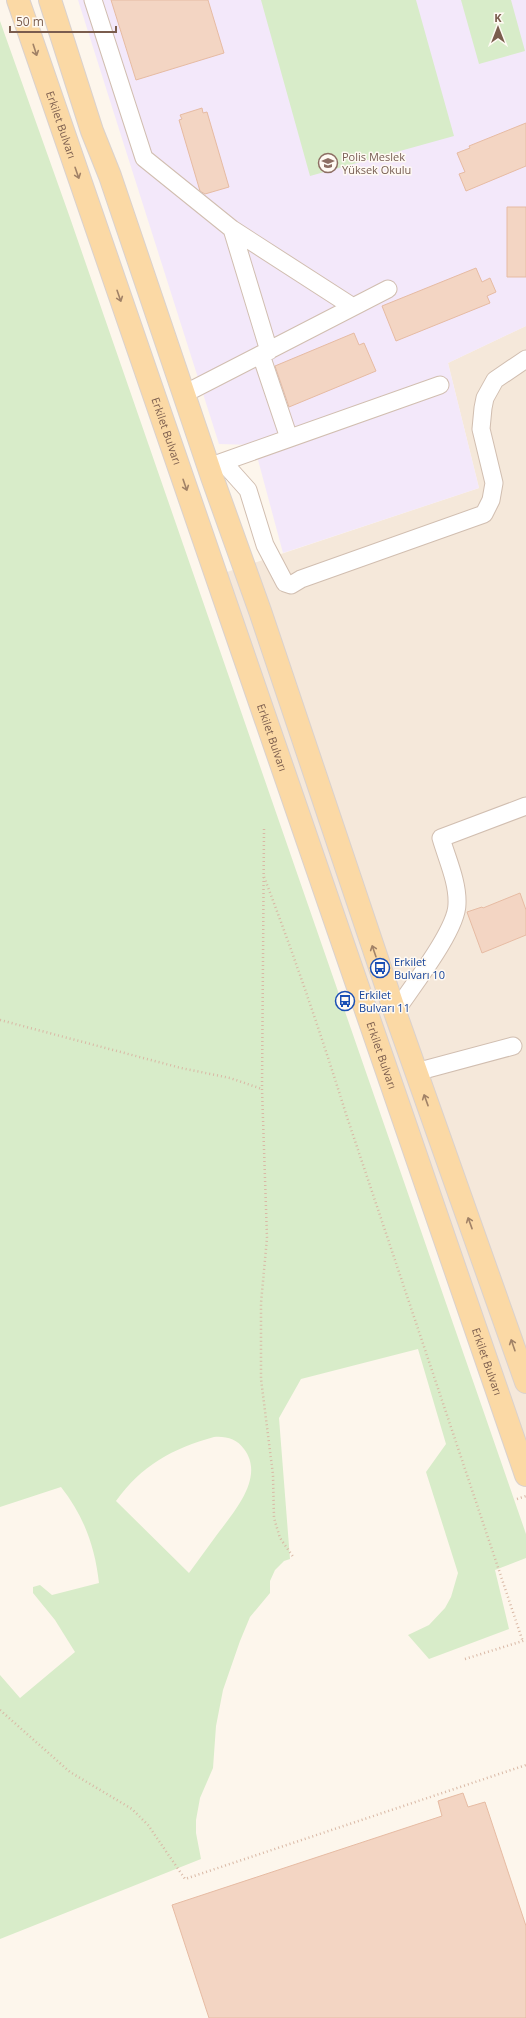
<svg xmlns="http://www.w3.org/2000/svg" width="526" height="2018" viewBox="0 0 526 2018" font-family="'Open Sans',sans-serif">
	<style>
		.residential { fill: #f5e8da }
		.education { fill: #f3e8fa }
		.green { fill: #d8ecc9; fill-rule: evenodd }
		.building { fill: #f3d5c3; stroke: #e6bba3 }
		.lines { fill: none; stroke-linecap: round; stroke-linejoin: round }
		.minor-casing { stroke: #d1beb0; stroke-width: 19 }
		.primary-casing { stroke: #dad1cd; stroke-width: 24 }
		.path { stroke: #d9b8a5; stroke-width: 2.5; stroke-dasharray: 1 3; stroke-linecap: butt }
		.minor { stroke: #fff; stroke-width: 17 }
		.primary { stroke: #fbd9a5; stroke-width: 22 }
		.oneway { stroke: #a18267 }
		.labels { text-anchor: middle; stroke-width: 3; stroke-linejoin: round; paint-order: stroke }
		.street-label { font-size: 11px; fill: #7a5c4d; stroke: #fffaf3 }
		.education-label { font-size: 11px; fill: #785e54; stroke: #fffaf3; text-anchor: start }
		.transit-label { font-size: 11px; fill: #164399; stroke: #fffaf3; text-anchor: start }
	</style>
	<rect width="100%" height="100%" fill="#fdf6ec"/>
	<!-- residential -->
	<path class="residential" d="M526 326V1446L224 573 479 488 448 363Z"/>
	<!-- education -->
	<path class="education" d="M78 0H526V326L448 363 479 488 283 553 254 445 219 444Z"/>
	<!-- green -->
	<path class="green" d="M261 0H416L454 136 310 176Z
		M461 0H511L525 51 479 64Z
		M0 21 69 215 526 1534V1558L495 1570 509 1629 429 1659 408 1635 429 1625 445 1608 451 1597 458 1573 426 1472 446 1444 418 1349 301 1379 279 1418 290 1559 284 1561 275 1570 270 1581V1593L250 1617 240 1641 223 1690 216 1726 213 1768 200 1798 196 1820V1833L201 1859 0 1939V1675L20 1698 75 1652 55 1620 33 1593V1587L40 1585 52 1595 99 1583C95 1547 84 1516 61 1487L0 1507ZM214 1437C226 1436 237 1439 244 1449 266 1478 232 1514 216 1536 207 1548 198 1561 189 1573L116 1501C141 1466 173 1448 214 1437Z"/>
	<!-- building -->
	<path class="building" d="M111 0H208L224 53 136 80Z
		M202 108 203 113 207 112 229 187 205 194 200 191 179 120 182 119 180 115Z
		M526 123V166L466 191 459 174 465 172 457 153 470 148 469 146Z
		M507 207H526V277H507Z
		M476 268 482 282 490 278 496 292 487 296 490 303 396 341 382 306Z
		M354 333 359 345 364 343 376 371 289 407 275 366Z
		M520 893 526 910V935L482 953 467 912 482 907 483 908Z
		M463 1793 468 1807 485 1802 526 1926V2018H209L172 1905 442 1816 438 1801Z"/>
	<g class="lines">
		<defs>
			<path id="minor" d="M93 0 144 158 232 229 353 307
				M232 229 269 351
				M261 355 289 438
				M184 394 388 289
				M223 462 248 490 265 545 285 583 291 585 301 579 484 514 491 500 494 483 481 429 483 408 485 398 495 380 526 359
				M214 465 440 385
				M395 1012C411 988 457 930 457 904 458 882 447 859 441 838L526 806
				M416 1072 513 1046"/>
			<g id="primary">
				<path id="s1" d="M18 0 526 1475"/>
				<path d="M50 0 92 131 110 176 212 477 260 611 395 1012 526 1382"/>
			</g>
		</defs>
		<!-- minor casing -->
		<use href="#minor" class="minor-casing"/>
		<!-- primary casing -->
		<use href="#primary" class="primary-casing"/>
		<!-- path -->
		<path class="path" d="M264 829 262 1089 267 1238 261 1303V1379L273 1475 274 1518 280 1538 294 1558
			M264 877C294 955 321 1034 346 1114L523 1642
			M0 1020 181 1068 230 1078 262 1089
			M517 1499 526 1496
			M465 1659 526 1640
			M0 1710 70 1772 132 1809 148 1825 185 1879 526 1765"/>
		<!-- minor -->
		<use href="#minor" class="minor"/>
		<!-- primary -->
		<use href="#primary" class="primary"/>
	</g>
	<!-- one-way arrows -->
	<defs><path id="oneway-shaft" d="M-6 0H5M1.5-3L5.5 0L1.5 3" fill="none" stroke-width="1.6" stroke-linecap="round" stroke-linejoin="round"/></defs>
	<g class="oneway">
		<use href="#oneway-shaft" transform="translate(35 50) rotate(72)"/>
		<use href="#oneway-shaft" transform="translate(77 173) rotate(71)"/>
		<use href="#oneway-shaft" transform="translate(119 296) rotate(71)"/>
		<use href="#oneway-shaft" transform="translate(185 485) rotate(71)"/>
		<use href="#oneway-shaft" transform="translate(374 951) rotate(-109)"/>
		<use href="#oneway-shaft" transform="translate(426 1100) rotate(-110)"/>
		<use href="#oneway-shaft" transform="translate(470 1223) rotate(-110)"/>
		<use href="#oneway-shaft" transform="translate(513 1345) rotate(-109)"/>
	</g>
	<!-- icons -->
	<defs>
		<symbol id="school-ring" viewBox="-11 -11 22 22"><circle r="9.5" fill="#fffaf3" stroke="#8d6e63" stroke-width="1.5"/><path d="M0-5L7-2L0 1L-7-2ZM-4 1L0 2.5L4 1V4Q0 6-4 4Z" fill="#8d6e63"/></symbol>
		<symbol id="bus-ring" viewBox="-11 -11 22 22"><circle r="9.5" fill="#fffaf3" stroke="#1a4fb4" stroke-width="1.5"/><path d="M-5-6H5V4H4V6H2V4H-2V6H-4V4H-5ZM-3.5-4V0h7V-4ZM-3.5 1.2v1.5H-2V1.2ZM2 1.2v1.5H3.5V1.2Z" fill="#1a4fb4"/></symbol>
	</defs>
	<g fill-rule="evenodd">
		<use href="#school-ring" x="317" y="152" width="22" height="22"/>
		<use href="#bus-ring" x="369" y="957" width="22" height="22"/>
		<use href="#bus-ring" x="334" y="990" width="22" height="22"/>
	</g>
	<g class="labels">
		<!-- street labels -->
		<g class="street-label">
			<text dy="4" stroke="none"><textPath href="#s1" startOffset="132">Erkilet Bulvarı</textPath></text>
			<text dy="4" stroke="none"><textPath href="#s1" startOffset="456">Erkilet Bulvarı</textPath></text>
			<text dy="4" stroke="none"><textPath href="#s1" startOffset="780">Erkilet Bulvarı</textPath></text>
			<text dy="4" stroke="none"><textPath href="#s1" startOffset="1116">Erkilet Bulvarı</textPath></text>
			<text dy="4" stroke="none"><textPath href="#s1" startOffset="1440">Erkilet Bulvarı</textPath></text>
		</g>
		<!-- education labels -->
		<g class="education-label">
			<text x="342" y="161">Polis Meslek<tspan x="342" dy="13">Yüksek Okulu</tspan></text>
		</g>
		<!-- transit labels -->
		<g class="transit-label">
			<text x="394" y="966">Erkilet<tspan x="394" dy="13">Bulvarı 10</tspan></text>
			<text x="359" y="999">Erkilet<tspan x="359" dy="13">Bulvarı 11</tspan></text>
		</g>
	</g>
	<!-- north arrow -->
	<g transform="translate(498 28)" stroke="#fffaf3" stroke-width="3" paint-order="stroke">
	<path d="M0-3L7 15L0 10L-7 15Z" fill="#7a5c4d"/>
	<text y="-6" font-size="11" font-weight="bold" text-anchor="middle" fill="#7a5c4d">K</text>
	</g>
	<!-- scale -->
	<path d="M10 26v6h106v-6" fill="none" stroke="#7a5c4d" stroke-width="2"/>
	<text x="16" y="26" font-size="12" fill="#7a5c4d" stroke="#fffaf3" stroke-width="3" paint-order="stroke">50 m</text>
</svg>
